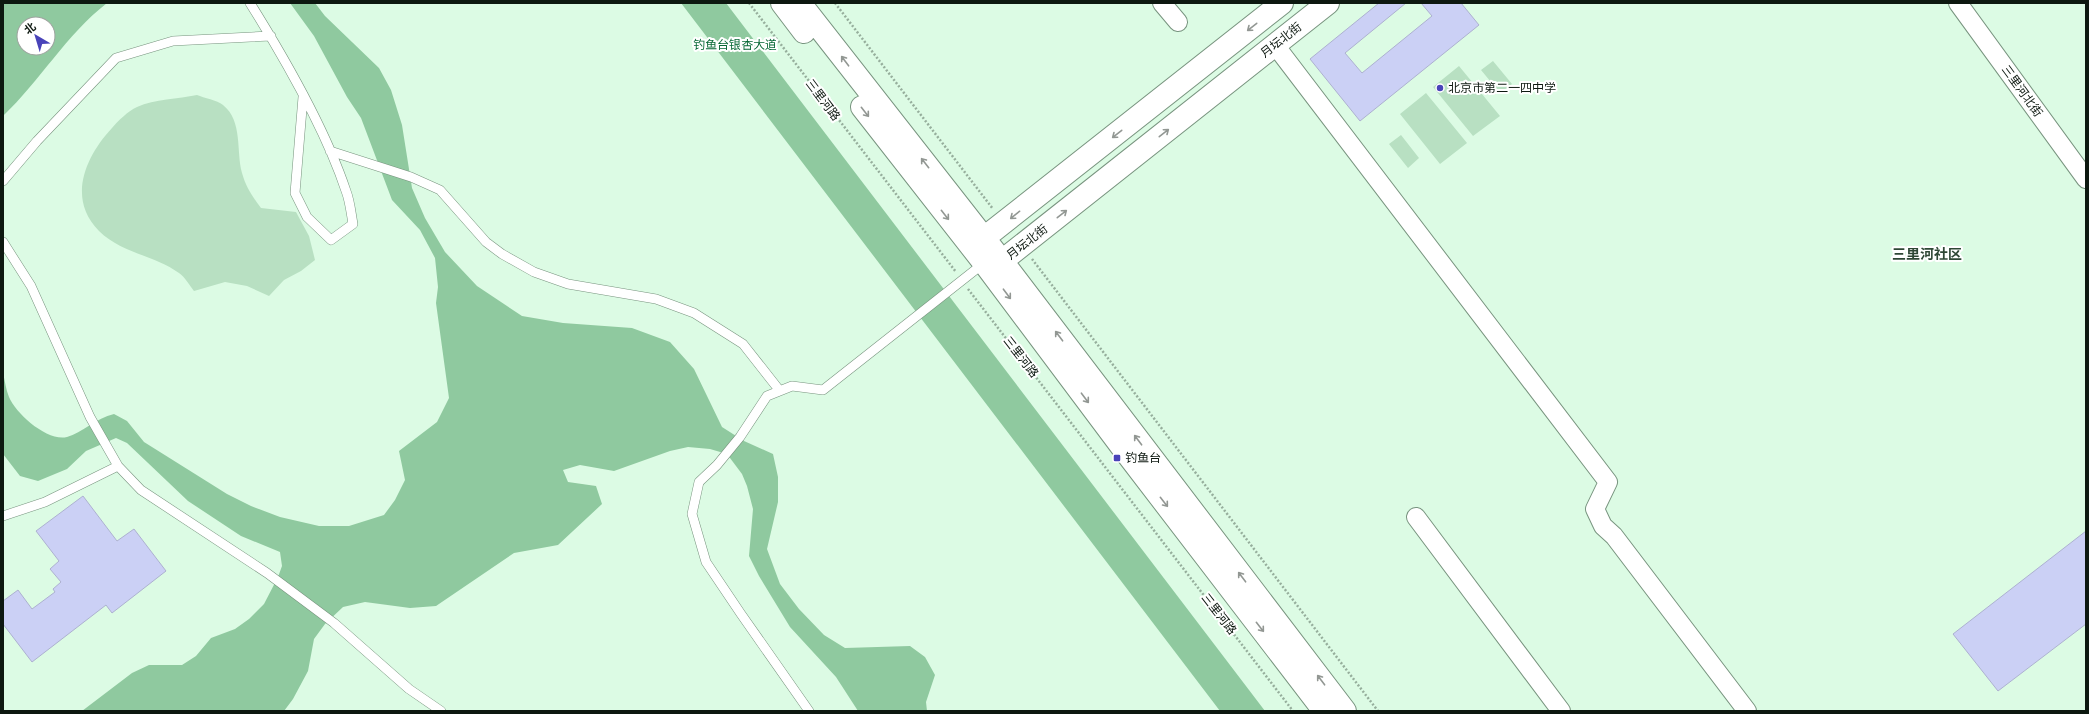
<svg xmlns="http://www.w3.org/2000/svg" width="2089" height="714" viewBox="0 0 2089 714" font-family="'Open Sans','Noto Sans SC',sans-serif">
	<style>
		.green { fill: #b8e0c2 }
		.forest { fill: #8fc99f; fill-rule: evenodd }
		.building { fill: #cbd0f5; stroke: #adb1d0 }
		.lines { fill: none; stroke-linecap: round; stroke-linejoin: round }
		.lane-casing { stroke: #78947f; stroke-width: 10 }
		.street-casing { stroke: #78947f; stroke-width: 20 }
		.secondary-casing { stroke: #78947f; stroke-width: 24 }
		.path { stroke: #96ae9c; stroke-width: 2.5; stroke-dasharray: 2 2; stroke-linecap: butt }
		.lane { stroke: #fff; stroke-width: 9 }
		.street { stroke: #fff; stroke-width: 18 }
		.secondary { stroke: #fff; stroke-width: 22 }
		.oneway { stroke: #929793 }
		.poi-dot { fill: #4943b9; stroke: #fff; stroke-width: 1.5 }
		.labels { text-anchor: middle; stroke-width: 4; stroke-linejoin: round; paint-order: stroke }
		.street-label { font-size: 12px; fill: #0d1810; stroke: #fff }
		.park-label { font-size: 12px; fill: #076835; stroke: #fff }
		.poi-label { font-size: 12px; fill: #0d1810; stroke: #fff; text-anchor: start }
		.quarter-label { font-size: 14px; font-weight: bold; fill: #2e4735; stroke: #fff }
	</style>
	<rect width="100%" height="100%" fill="#dcfbe4"/>
	<!-- green -->
	<path class="green" d="M1493 61 1512 84 1500 93 1481 70Z
		M1459 66 1500 116 1473 136 1433 87Z
		M1426 93 1467 143 1440 164 1400 114Z
		M197 95C204 98 217 100 223 105 243 121 236 151 242 173 246 187 252 196 261 208L296 212 309 236 315 260 301 271 284 280 269 296 247 286 225 282 194 291C190 286 185 277 179 273 154 255 121 253 99 231 67 199 85 157 112 128 118 121 128 111 137 107 155 99 178 99 197 95Z
		M1401 135 1419 158 1408 168 1389 144Z"/>
	<!-- forest -->
	<path class="forest" d="M3 3H107C66 35 40 81 3 116ZM24 24H48V48H24Z
		M290 3H315L325 16 379 68 391 90 402 125 412 188 425 218 445 252 477 286 522 316 563 323 632 328 670 342 694 369 722 427 744 441 773 454 778 477V502L767 549 780 584 799 609 824 635 845 648 910 646 925 657 935 675 926 702 927 711H858L836 677 790 627 759 576 749 556 753 509 747 486 742 474 727 454 710 449 688 447 670 451 614 471 580 465 563 470 568 482 596 486 602 504 558 545 514 553 436 606 410 608 365 602 343 607 325 624 314 639 308 671 293 699 284 711H82L132 673 149 665H182L196 656 211 638 235 629 249 619 264 604 278 577 282 566 280 552 241 536 188 501 127 443 116 438 86 451 67 469 38 481 20 476 3 454V373C5 381 6 390 9 397 16 414 48 442 67 437 82 433 96 418 114 414L127 421 144 442 227 494 251 506 280 517 319 526H349L384 515 395 500 405 480 399 451 437 422 449 398 436 303 438 287 435 258 420 230 392 200 361 118 347 97 314 36Z
		M681 3H726L1265 711H1220Z"/>
	<!-- building -->
	<path class="building" d="M1379 3H1406L1345 53 1362 73 1432 16 1421 3H1461L1479 25 1360 121 1310 59Z
		M83 496 117 541 134 529 166 571 112 613 106 605 32 662 3 624V601L18 590 32 609 55 592 53 589 61 582 50 569 59 561 36 531Z
		M2086 531V624L1998 691 1953 634Z"/>
	<g class="lines">
		<defs>
			<path id="lane" d="M250 3C285 59 325 128 346 191 350 201 351 213 353 224L331 240 307 217 295 193 303 97
				M330 151 411 177 440 190 486 242 502 254 534 272 568 284 656 299 694 313 743 344 780 391
				M3 181 37 141 116 58 173 41 271 36
				M3 242 31 286 90 417 118 466 141 490 267 573 334 623 409 689 441 711
				M3 516 45 502 118 466
				M809 711 741 614 706 562 692 514 699 482 717 465 740 437 767 396 792 386 823 390 984 263"/>
			<path id="street" d="M1162 3 1178 22
				M1958 3 2086 179
				M1275 45 1608 482 1595 509 1603 526 1614 536 1747 711
				M1416 517 1561 711"/>
			<path id="secondary" d="M782 3 804 32
				M800 3 1002 261 1345 711
				M862 107 984 263 1124 450 1324 711
				M984 238 1282 3
				M987 263 1002 261 1328 3"/>
		</defs>
		<!-- lane casing -->
		<use href="#lane" class="lane-casing"/>
		<!-- street casing -->
		<use href="#street" class="street-casing"/>
		<!-- secondary casing -->
		<use href="#secondary" class="secondary-casing"/>
		<!-- path -->
		<path class="path" d="M749 3 956 272
			M835 3 993 209
			M1032 259 1378 711
			M968 289 1293 711"/>
		<!-- lane -->
		<use href="#lane" class="lane"/>
		<!-- street -->
		<use href="#street" class="street"/>
		<!-- secondary -->
		<use href="#secondary" class="secondary"/>
	</g>
	<!-- one-way arrows -->
	<defs><path id="oneway-shaft" d="M-6 0H5M1.5-3L5.5 0L1.5 3" fill="none" stroke-width="1.6" stroke-linecap="round" stroke-linejoin="round"/></defs>
	<g class="oneway">
		<use href="#oneway-shaft" transform="translate(1252 27) rotate(142)"/>
		<use href="#oneway-shaft" transform="translate(845 61) rotate(-127)"/>
		<use href="#oneway-shaft" transform="translate(865 112) rotate(52)"/>
		<use href="#oneway-shaft" transform="translate(1164 133) rotate(-38)"/>
		<use href="#oneway-shaft" transform="translate(1117 134) rotate(142)"/>
		<use href="#oneway-shaft" transform="translate(925 163) rotate(-128)"/>
		<use href="#oneway-shaft" transform="translate(1062 214) rotate(-38)"/>
		<use href="#oneway-shaft" transform="translate(945 215) rotate(52)"/>
		<use href="#oneway-shaft" transform="translate(1015 215) rotate(141)"/>
		<use href="#oneway-shaft" transform="translate(1007 294) rotate(53)"/>
		<use href="#oneway-shaft" transform="translate(1059 336) rotate(-127)"/>
		<use href="#oneway-shaft" transform="translate(1085 398) rotate(53)"/>
		<use href="#oneway-shaft" transform="translate(1138 440) rotate(-127)"/>
		<use href="#oneway-shaft" transform="translate(1164 502) rotate(52)"/>
		<use href="#oneway-shaft" transform="translate(1242 577) rotate(-127)"/>
		<use href="#oneway-shaft" transform="translate(1260 627) rotate(52)"/>
		<use href="#oneway-shaft" transform="translate(1321 680) rotate(-127)"/>
	</g>
	<!-- markers -->
	<g class="poi-dot">
		<circle cx="1440" cy="88" r="4"/>
		<rect x="1113" y="454" width="8" height="8" rx="2"/>
	</g>
	<g class="labels">
		<!-- street labels -->
		<g class="street-label">
			<text transform="translate(1281 40) rotate(-38)" y="4">月坛北街</text>
			<text transform="translate(2022 91) rotate(54)" y="4">三里河北街</text>
			<text transform="translate(823 100) rotate(53)" y="4">三里河路</text>
			<text transform="translate(1027 242) rotate(-38)" y="4">月坛北街</text>
			<text transform="translate(1021 357) rotate(52)" y="4">三里河路</text>
			<text transform="translate(1219 614) rotate(52)" y="4">三里河路</text>
		</g>
		<!-- park labels -->
		<g class="park-label">
			<text x="735" y="49">钓鱼台银杏大道</text>
		</g>
		<!-- poi labels -->
		<g class="poi-label">
			<text x="1448" y="92">北京市第二一四中学</text>
			<text x="1125" y="462">钓鱼台</text>
		</g>
		<!-- quarter labels -->
		<g class="quarter-label">
			<text x="1927" y="259">三里河社区</text>
		</g>
	</g>
	<!-- border -->
	<rect width="2089" height="714" fill="none" stroke="#0d1810" stroke-width="8"/>
	<!-- north arrow -->
	<g transform="translate(36 36) rotate(322)"><circle r="19" fill="#ffffff" stroke="#9ea39f"/>
	<path d="M0-3L7 15L0 10L-7 15Z" fill="#4943b9"/>
	<text y="-6" font-size="11" font-weight="bold" text-anchor="middle" fill="#0d1810">北</text>
	</g>
</svg>
